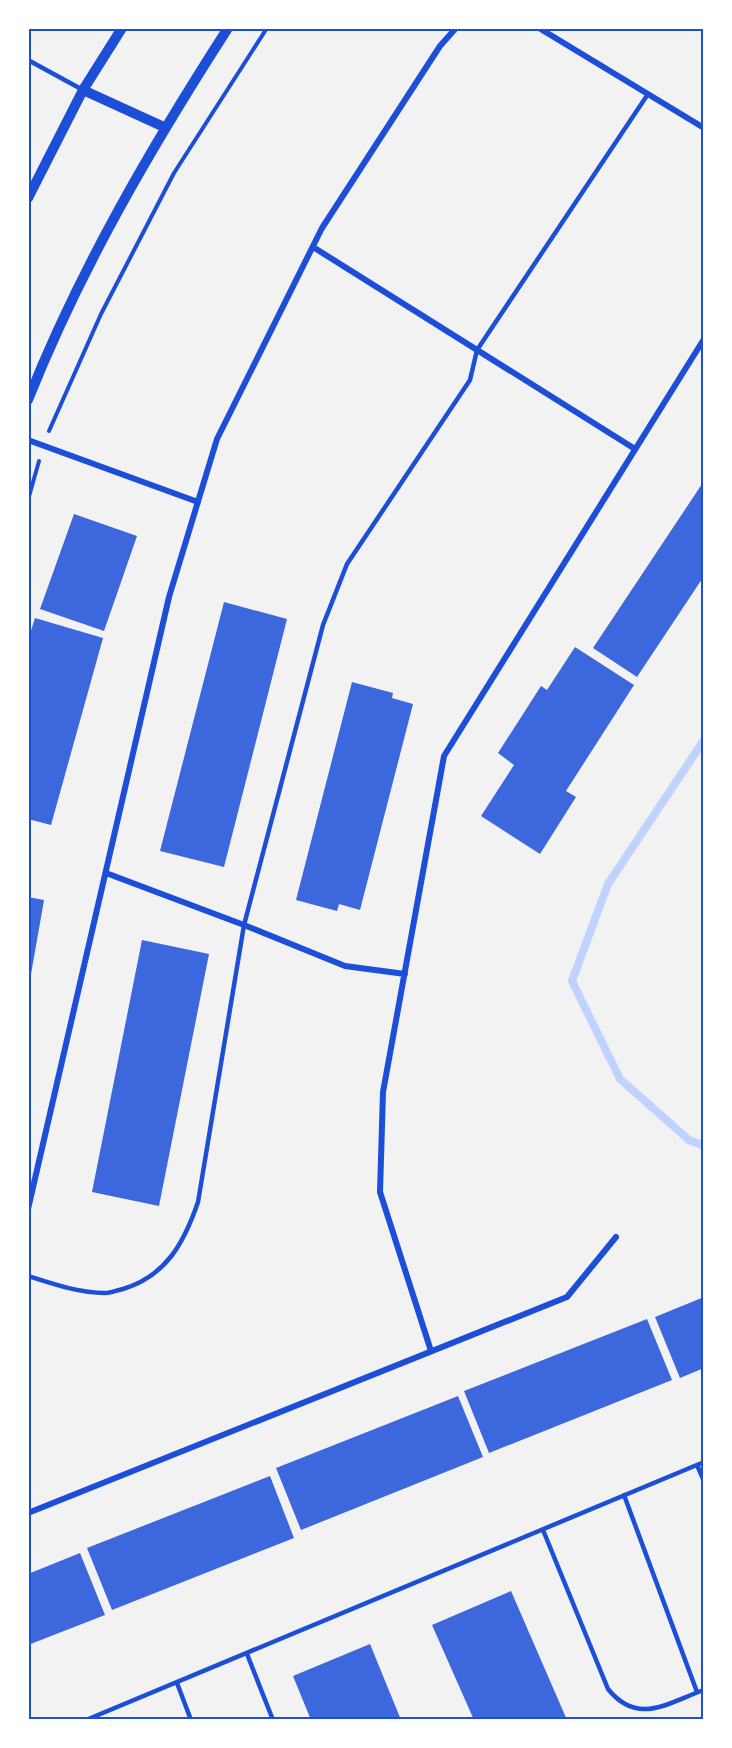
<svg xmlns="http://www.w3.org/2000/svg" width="732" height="1748" viewBox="0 0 732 1748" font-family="Arial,sans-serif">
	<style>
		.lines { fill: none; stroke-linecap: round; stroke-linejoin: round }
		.stream { stroke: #bfd3fe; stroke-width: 8 }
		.building { fill: #3d67dc }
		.path { stroke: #1d4ed8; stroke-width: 4 }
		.service { stroke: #1d4ed8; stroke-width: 4.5 }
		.minor { stroke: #1d4ed8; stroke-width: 6 }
		.tertiary { stroke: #1d4ed8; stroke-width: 10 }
		.neatline { fill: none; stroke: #1d4ed8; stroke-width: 2 }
	</style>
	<rect width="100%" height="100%" fill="#f2f2f2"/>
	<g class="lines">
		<!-- stream -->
		<path class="stream" d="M704 740 608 884 572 981 620 1079 689 1140 704 1146"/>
	</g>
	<!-- building -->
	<path class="building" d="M704 481V576L637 677 593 648Z
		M74 514 137 536 104 631 40 609Z
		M224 602 287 619 224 867 160 851Z
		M35 618 103 638 51 825 28 819V640Z
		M575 647 634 685 566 791 576 797 540 854 481 816 514 765 498 753 541 686 547 690Z
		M352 682 393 693 392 698 413 704 360 910 339 904 337 911 296 900Z
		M28 897 44 900 30 980H28Z
		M142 940 209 954 159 1206 92 1192Z
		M704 1297V1368L680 1378 655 1317Z
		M647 1319 672 1380 489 1453 464 1391Z
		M458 1396 483 1457 301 1530 276 1468Z
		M270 1476 294 1538 112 1610 87 1548Z
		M80 1553 105 1615 28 1645V1574Z
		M511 1591 567 1720H474L432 1625Z
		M370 1644 401 1720H311L293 1676Z"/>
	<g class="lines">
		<!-- path -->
		<path class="path" d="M49 431 101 314 174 173 267 28
			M28 500 39 461"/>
		<!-- service -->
		<path class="service" d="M28 60 83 90
			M28 1276C53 1284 79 1293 105 1293 111 1293 117 1290 123 1289 166 1276 184 1243 198 1202L244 925 323 625 347 564 470 380 477 350 648 94
			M697 1465 704 1481
			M624 1495 697 1692
			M543 1530 608 1689C638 1726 667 1703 704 1690
			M247 1654 273 1720
			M177 1683 191 1720
			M86 1720 704 1462"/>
		<!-- minor -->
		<path class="minor" d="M539 28 704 128
			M313 247 635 449
			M28 440 198 502
			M106 873 244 925 345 966 405 974
			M28 1209 169 597 217 439 322 228 440 46 456 28
			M431 1351 380 1192 383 1092 444 756 704 339
			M28 1513 567 1297 616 1237"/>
		<!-- tertiary -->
		<path class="tertiary" d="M83 90 164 127
			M28 198 83 90 122 28
			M28 400C80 269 152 146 228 28"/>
	</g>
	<!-- border -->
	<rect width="732" height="1748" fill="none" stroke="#ffffff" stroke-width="60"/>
	<rect x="30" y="30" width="672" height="1688" class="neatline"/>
</svg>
